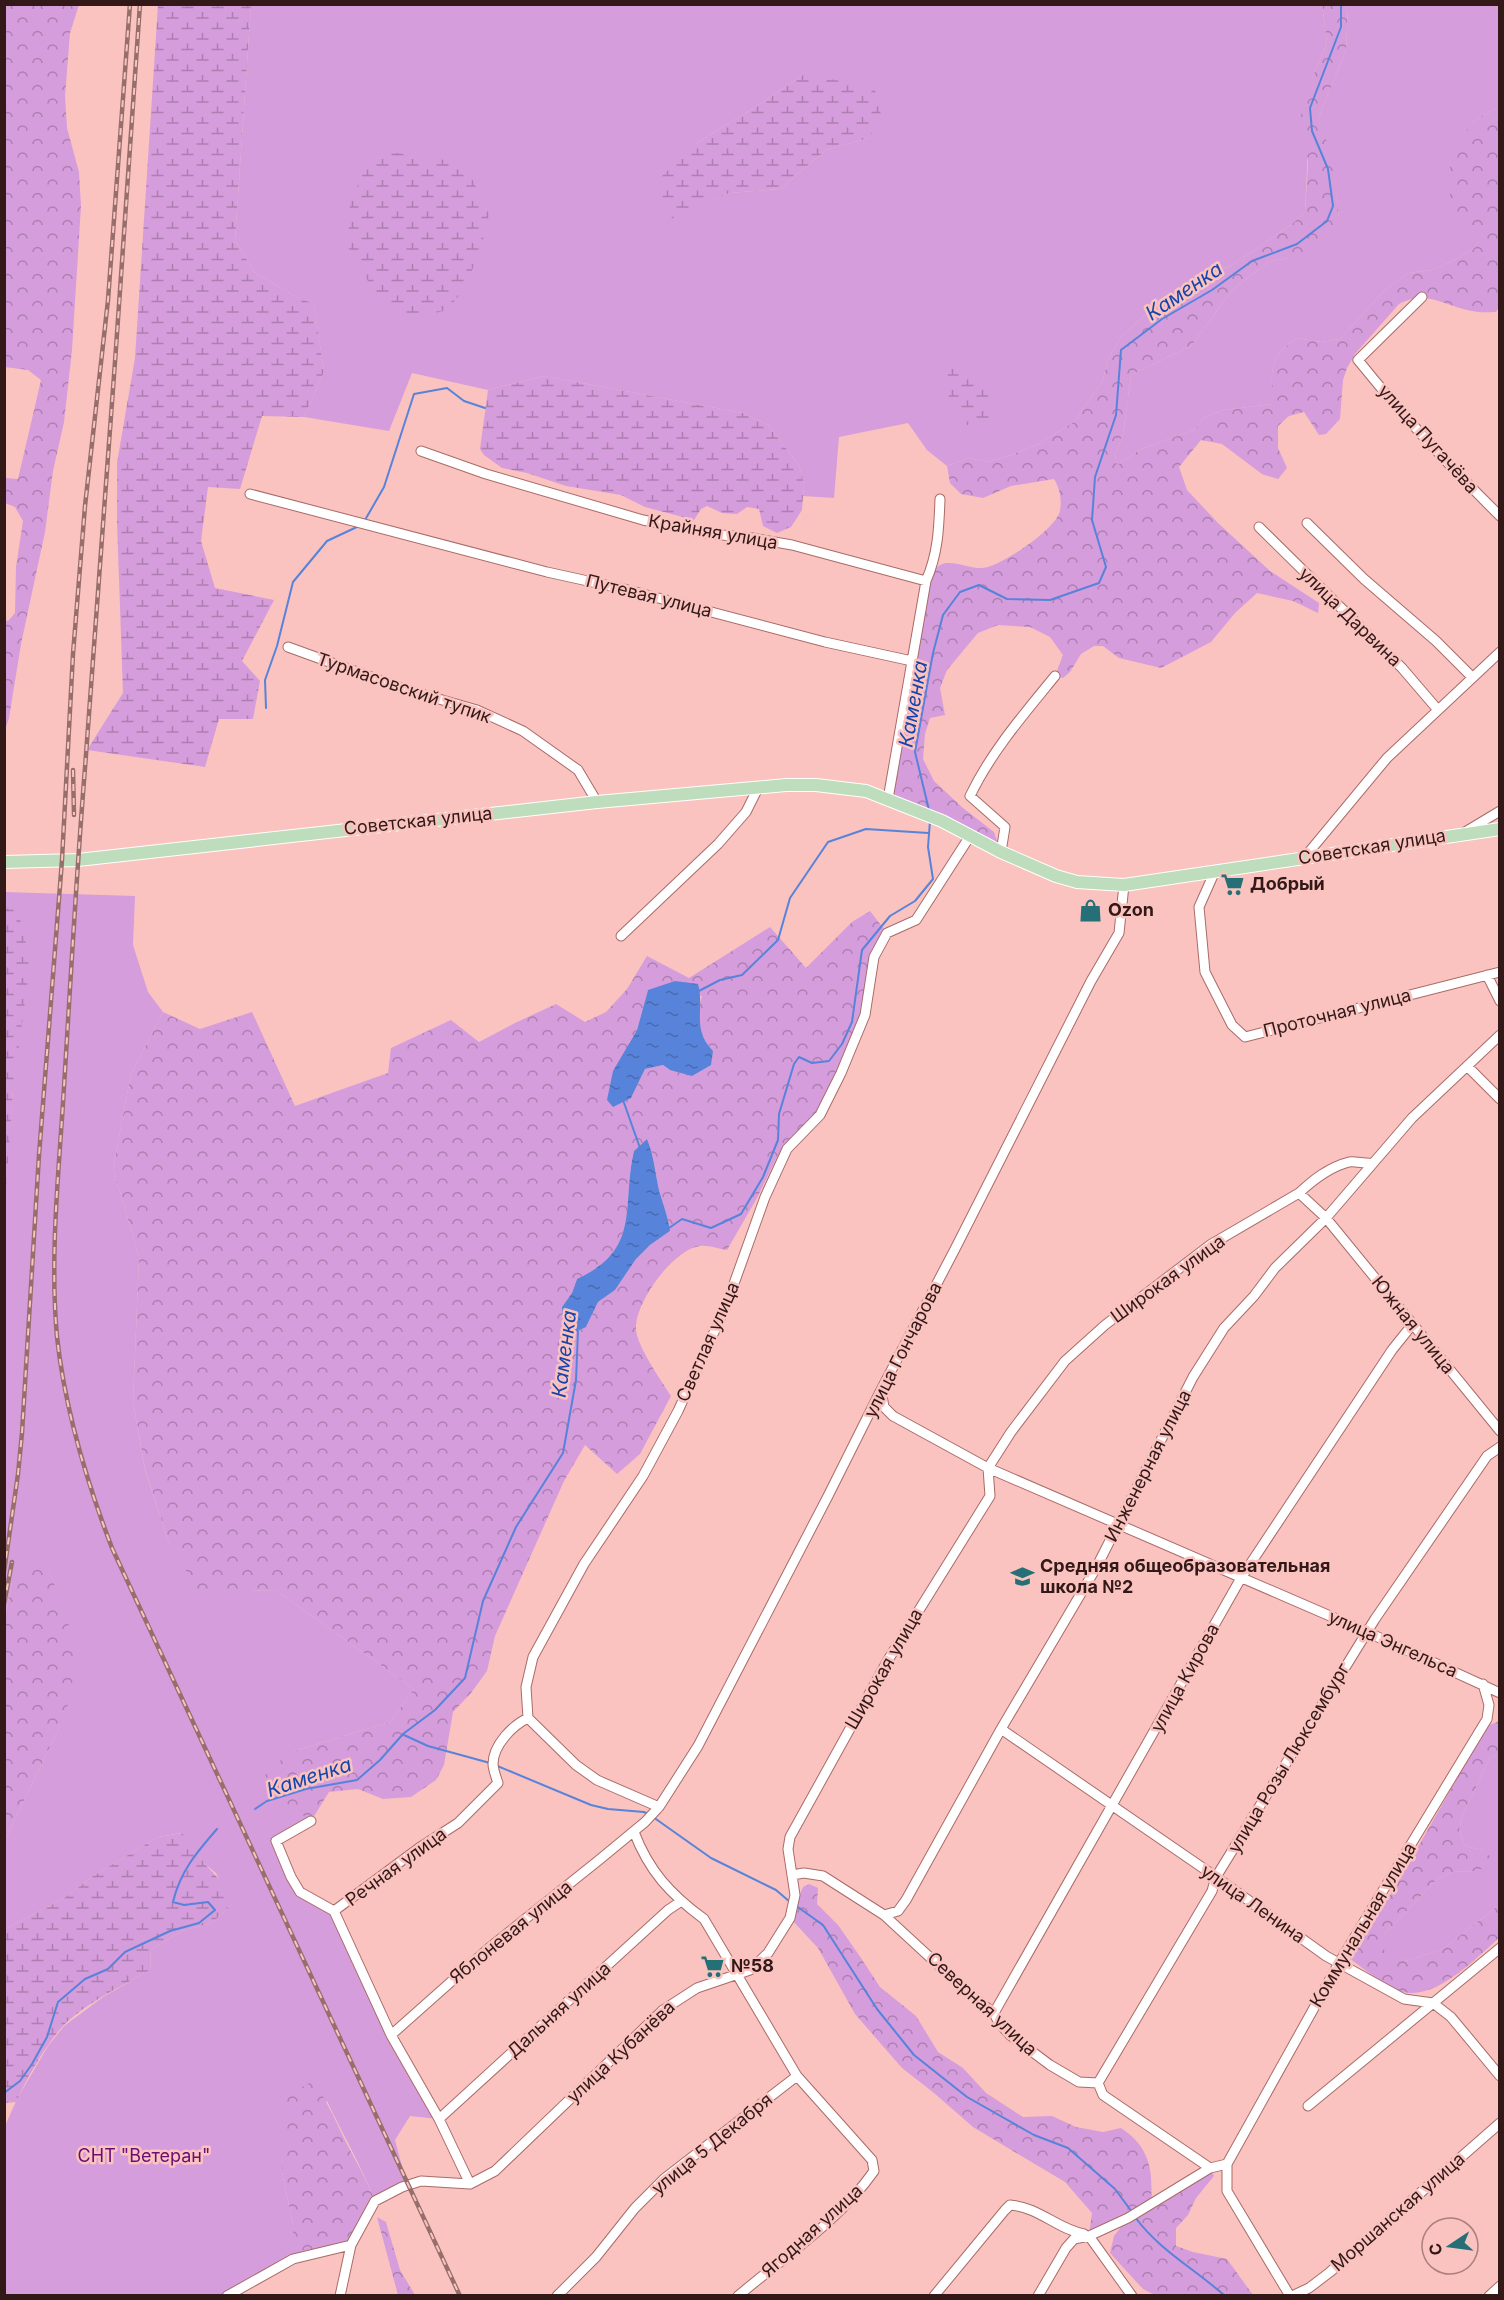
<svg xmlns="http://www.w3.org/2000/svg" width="1504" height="2300" viewBox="0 0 1504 2300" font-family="Inter,sans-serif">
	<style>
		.green { fill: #d59ddc; fill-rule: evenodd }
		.forest { fill: url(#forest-crowns); fill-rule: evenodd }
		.wetland { fill: url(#wetland-marsh) }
		.water { fill: url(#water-ripples) }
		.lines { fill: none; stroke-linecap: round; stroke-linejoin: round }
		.stream { stroke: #5783da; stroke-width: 2 }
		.minor-casing { stroke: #a96b68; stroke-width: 11 }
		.major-casing { stroke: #fff; stroke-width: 14 }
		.minor { stroke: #fff; stroke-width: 9 }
		.major { stroke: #beddbc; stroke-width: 12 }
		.rail-casing { stroke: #966e6c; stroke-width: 4.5 }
		.rail { stroke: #fac3bf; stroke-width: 2; stroke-dasharray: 7; stroke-linecap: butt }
		.labels { text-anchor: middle; stroke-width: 5; stroke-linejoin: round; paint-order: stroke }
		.street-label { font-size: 18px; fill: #321918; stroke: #fac3bf }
		.poi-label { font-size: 18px; font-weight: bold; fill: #321918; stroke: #fac3bf; text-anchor: start }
		.park-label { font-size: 18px; fill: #6b0d77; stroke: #fac3bf }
		.water-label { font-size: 20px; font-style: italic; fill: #1544aa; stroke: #fac3bf }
	</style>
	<defs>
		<pattern id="forest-crowns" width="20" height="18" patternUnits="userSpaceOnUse" patternTransform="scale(1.5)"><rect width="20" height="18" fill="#d59ddc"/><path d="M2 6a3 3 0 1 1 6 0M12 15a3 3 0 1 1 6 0" fill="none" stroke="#ad7fb1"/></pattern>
		<pattern id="wetland-marsh" width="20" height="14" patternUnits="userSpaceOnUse" patternTransform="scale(1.5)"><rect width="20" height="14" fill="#d59ddc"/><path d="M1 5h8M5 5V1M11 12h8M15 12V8" fill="none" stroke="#ad7fb1"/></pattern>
		<pattern id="water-ripples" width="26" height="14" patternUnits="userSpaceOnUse" patternTransform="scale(1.5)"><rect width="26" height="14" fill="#5783da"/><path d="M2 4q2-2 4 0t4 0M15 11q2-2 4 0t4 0" fill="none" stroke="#496ab0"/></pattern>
	</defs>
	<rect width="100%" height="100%" fill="#fac3bf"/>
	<!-- green -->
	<path class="green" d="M251 5H1322L1327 43 1311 81 1305 212 1291 225 1232 265 1183 288 1153 308 1121 337 1109 357 1102 382 1074 422 1037 445 1011 455 988 462 969 458 947 466 927 450 908 423 839 437 834 498 803 496 804 484 799 465 768 425 743 413 544 376 488 390 412 373 389 431 304 417 324 372 314 305 296 297 254 272 235 240ZM803 75 869 138 826 150 780 189 729 193 673 219 695 144 762 103Z
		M1351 5H1499V107L1471 122 1478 242 1473 250 1448 263 1433 270 1408 273 1384 291 1340 339 1321 342 1296 338C1266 360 1273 371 1272 404L1223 410 1205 417 1194 430 1141 449 1117 465 1115 455 1123 434 1131 375 1191 346 1233 289 1270 261 1290 258 1339 217C1336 179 1331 155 1318 119L1346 50 1348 8Z
		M4 892 135 896 133 945 148 992 163 1012 131 1074 113 1168 139 1257 133 1402 145 1470 169 1543 249 1590 277 1591 414 1689 390 1722 294 1751 311 1821 277 1841 300 1892 334 1911 439 2119 410 2116 395 2140 407 2185 375 2201C362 2167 343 2135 327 2101L282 2172 293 2225V2259L227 2295H5V2126L17 2099 48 2046 64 2026 103 1997 150 1970 151 1950 182 1931 212 1923 231 1905 216 1873 205 1864 181 1833 158 1837 93 1876 63 1899 5 1929V1840L60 1726V1603L49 1569 12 1582 5 1617 4 1204 13 1090 14 906 5 910Z
		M1499 1753V1905L1443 1949 1406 1961 1384 1951V1935L1437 1879 1453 1872 1474 1871 1483 1850 1465 1846 1459 1830 1463 1814 1490 1758Z"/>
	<!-- forest -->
	<path class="forest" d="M5 4 79 5 70 33 65 96 67 128 79 172 81 206 72 350 64 422 53 471 45 532 21 644 9 718 5 730V620L8 621 15 613 16 567 23 521 15 507 5 503V478L18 479 41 380 28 370 5 367Z
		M1322 5H1351L1348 8 1346 50 1318 119 1331 152 1335 175 1339 217 1322 242 1290 258 1270 261 1233 289 1191 346 1131 375 1123 434 1115 455 1117 465 1141 449 1194 430 1205 417 1223 410 1272 404C1273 371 1266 360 1296 338L1321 342 1340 339 1384 291 1408 273 1433 270 1448 263 1473 250 1478 242 1450 211V162L1471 122 1499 107 1500 305 1496 312C1488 312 1480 313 1472 311 1444 306 1427 289 1399 304L1355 354 1347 368 1343 380 1340 419 1326 434 1319 435 1304 412 1289 416 1278 426V448L1287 468 1278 479 1262 474 1222 444 1201 440 1179 467 1187 490 1218 523 1270 571 1319 603 1318 613 1293 601 1257 593 1235 613 1211 642 1161 668 1119 658 1103 646H1094L1081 654 1070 672 1063 678 1055 676 1063 655 1050 637 1030 627 998 625 978 633 947 670 940 688 945 715 930 718 925 734 923 759 934 781 963 808 994 832 1001 852 888 799 926 581C931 574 937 564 946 563 960 562 975 571 988 567 1006 562 1056 529 1060 511 1062 501 1060 488 1054 479L1011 486 983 498 961 494 950 483 947 466 969 458 988 462 1011 455 1037 445 1074 422 1102 382 1109 357 1121 337 1153 308 1183 288 1232 265 1291 225 1305 212 1308 162 1301 115 1311 81 1327 43Z
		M870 911 887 933 874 957 865 1015 820 1115 787 1149 778 1155 757 1198 727 1250C719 1249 708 1245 700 1246 672 1250 634 1304 636 1330 637 1346 662 1382 671 1396L640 1454 617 1474 585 1445 564 1481 495 1636 487 1671 471 1693 453 1712 444 1765 436 1780 411 1797 383 1799 358 1789 329 1792 311 1821 262 1786 267 1770 294 1751 390 1722 414 1689 277 1591 249 1590 201 1595 169 1543 145 1469 133 1402 139 1257 113 1168 131 1074 163 1012 200 1029 252 1012 295 1106 388 1073 391 1048 451 1020 479 1042 515 1023 556 1004 585 1022 606 1012 627 989 647 956 689 978 770 927 806 968 852 922ZM648 990 702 996C696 1015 699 1037 713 1051L670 1070 663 1065 645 1069 631 1098 629 1043 637 1030ZM647 1139C654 1156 655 1172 659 1190 663 1204 668 1216 670 1231L650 1245 636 1259 615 1290 598 1302 586 1327 562 1307 572 1293 577 1279C642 1249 621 1207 634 1151Z
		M31 1559 49 1569 76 1646 71 1696 60 1726 5 1840V1617L12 1582Z
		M1499 1721V1753L1490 1758 1463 1814 1459 1830 1465 1846 1483 1850 1491 1857 1489 1867 1474 1871 1453 1872 1437 1879 1384 1935V1950L1406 1961 1443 1949 1499 1905V1938C1476 1958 1434 2003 1400 1991 1382 1984 1364 1969 1349 1958L1394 1889 1487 1726Z
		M809 1884 818 1888 817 1904 838 1925 861 1958 880 1987 916 2016 938 2052 963 2068 986 2093 1023 2117 1052 2116 1076 2127 1103 2132 1121 2128C1151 2148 1153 2171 1151 2205L1210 2168 1214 2176 1196 2198 1188 2215 1176 2228V2246L1193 2252 1227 2259 1253 2295H1155L1143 2289 1110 2253 1114 2236 1127 2219 1089 2235 1092 2213 1065 2182 973 2127 934 2093 902 2068 855 2014 818 1948 790 1918 803 1887Z
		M313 2081C325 2098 333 2115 342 2134 353 2157 366 2177 375 2201L351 2245 293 2259V2225L282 2172 285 2097Z
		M377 2217 386 2222 400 2270 415 2295H398Z"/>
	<!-- wetland -->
	<path class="wetland" d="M158 5H251L235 240 254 272 296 297 314 304 324 372 304 417 262 416 240 489 208 487 201 541 215 588 274 600 242 661 260 681 253 719H219L205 767 87 750 123 693 117 522V463L135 358Z
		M803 75 874 86 882 119 869 138 826 150 780 189 729 193 673 220 663 199 661 177 695 144 762 103Z
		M391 152 445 160 467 168 489 214 482 245 465 288 447 310 412 319 382 305 348 247 350 202 367 165Z
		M949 363C978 368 992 389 990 417L981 423 967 425C963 421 957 416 954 411 946 397 947 378 949 363Z
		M544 376 743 413 768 425 799 465 804 484 802 510 791 527 777 533 763 526 759 509 747 507 737 514 722 513 707 506 701 509 694 520 645 507 621 495 566 486 527 473 502 468 484 455 480 449 488 390Z
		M15 905 22 925 30 964 13 1090 5 1204 4 910Z
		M182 1833 205 1864 229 1890 231 1905 212 1923 182 1931 151 1950 150 1970C121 1987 87 2002 63 2026 44 2047 28 2077 16 2102L5 2103V1929L63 1899 93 1876 158 1837Z"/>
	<!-- water -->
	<path class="water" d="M675 981 698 984C705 1009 691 1028 713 1051L711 1065 692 1076 670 1070 663 1065 645 1069 631 1098 613 1107 607 1100 613 1071 637 1030 648 990Z
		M647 1139C654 1156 655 1172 659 1190 663 1204 668 1216 670 1231L650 1245 636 1259 615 1290 598 1302 586 1327 564 1337 562 1307 572 1293 577 1279C642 1249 621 1207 634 1151Z"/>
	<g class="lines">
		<!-- stream -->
		<path class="stream" d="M365 520 384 487 414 394 447 388 464 401 485 408
			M266 708 265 680 277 646 293 582 327 541 359 526
			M929 810 915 752 933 653 943 615 960 592 979 585 1007 599 1050 600 1099 583 1106 567 1092 520 1095 477 1116 415 1121 350 1162 319 1212 290 1252 261 1297 244 1327 221 1333 206 1328 169 1312 131 1310 108 1341 27V4
			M697 992 720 980 742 975 778 940 790 898 828 842 866 829 928 833
			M623 1100 640 1148
			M669 1228 682 1219 711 1228 741 1214 763 1177 778 1140 779 1114 794 1064 799 1057 812 1063 829 1061 842 1044 852 1022 862 950 890 916 915 901 933 879 928 847 930 821
			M404 1735 428 1746 490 1763
			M495 1765 591 1805 608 1809 644 1812 648 1814
			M255 1809 267 1801 306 1789 357 1780 380 1760 403 1734 435 1710 465 1678 483 1601 516 1527 563 1453 576 1380 578 1331
			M653 1817 711 1858 776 1890 790 1902
			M795 1905 823 1925 877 2009 914 2055 967 2097 1034 2135 1068 2148 1115 2189 1132 2212
			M4 2093 20 2081 32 2064 47 2037 58 2002 85 1979 108 1969 125 1952 170 1931 199 1923 215 1910 208 1902 184 1905 173 1902C180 1872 196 1853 217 1829
			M1135 2217C1159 2250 1195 2269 1225 2296"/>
		<defs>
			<path id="minor" d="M1422 297 1358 360C1402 415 1450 467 1500 516
				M421 451 486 474 643 520 712 534 752 538 792 545 926 581
				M250 494 547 572 624 589 825 642 912 661
				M1307 523 1364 579 1436 641 1472 677
				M1259 527 1402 668 1438 710
				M288 647 404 689 477 710 523 731 578 770 597 802
				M888 799 926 581C938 554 939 528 940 499
				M1465 832 1500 811
				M1001 852 1005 827 970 796C991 752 1024 714 1055 676
				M1304 858 1387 758 1500 652
				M1215 871 1199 907 1205 972 1232 1025 1245 1037 1500 972
				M621 936 718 844 746 812 758 788
				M1487 975 1500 1001
				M1467 1066 1500 1099
				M1299 1193C1313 1180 1329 1167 1349 1162 1356 1161 1365 1164 1373 1163
				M881 1390 884 1407 893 1416 988 1468 1367 1632 1500 1693
				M1001 1729 1216 1877 1326 1956 1404 1999 1433 2003 1451 2017 1500 2076
				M659 1807 597 1780 576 1765 528 1718 526 1687 533 1657 584 1564 643 1476 678 1411 726 1306 765 1197 787 1149 820 1115 841 1073 865 1015 874 957 887 933 916 920 970 836
				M311 1821 276 1841 291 1877 300 1892 334 1911
				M634 1832C649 1871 670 1894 704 1919L797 2076 872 2160 874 2171C839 2221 784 2257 738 2296
				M792 1875 804 1873 823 1876 884 1915 974 1998 994 2013 999 2023 1010 2035 1050 2065 1079 2082 1098 2083
				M334 1911 391 2035 439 2119 470 2184
				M334 1911 419 1848 458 1823 498 1783C496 1777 493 1769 493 1764 493 1745 513 1725 528 1718
				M884 1915 898 1911 906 1900 1001 1729 1096 1568 1193 1377 1224 1328 1254 1296 1275 1268 1326 1218 1412 1118 1500 1035
				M994 2013 1241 1578 1392 1350 1412 1325
				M391 2035 489 1948 599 1860 645 1822 659 1807 698 1746 828 1496 881 1390 955 1249 1091 981 1119 933 1124 885
				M1098 2083 1212 1891 1216 1877 1375 1619 1487 1456 1500 1447
				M1098 2083 1103 2095 1210 2168
				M1308 2106 1500 1948
				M439 2119 668 1910 680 1902
				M1089 2236 1132 2296
				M227 2296 293 2259 351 2245
				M340 2296 351 2245 375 2201 402 2187 421 2181 470 2184 495 2171 663 2010 697 1988 750 1970 768 1953 790 1918 795 1895 788 1849 790 1837 888 1660 990 1496 988 1468 1011 1432 1065 1361 1105 1325 1210 1245 1299 1193 1326 1218 1500 1431
				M557 2296 596 2257 635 2208 665 2178 797 2076
				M934 2296 1005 2210 1010 2205C1039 2207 1057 2229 1084 2234
				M1038 2296 1066 2248 1074 2239 1089 2236 1128 2218 1210 2168 1227 2164
				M1290 2296 1227 2191V2164L1339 1963 1487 1719 1489 1705 1483 1684
				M1292 2296 1309 2288 1330 2272 1500 2123
				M1489 2296 1500 2286"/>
			<path id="major" d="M4 862 78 860 597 802 786 785H816L866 791 942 821 1001 852 1056 876 1077 882 1124 885 1500 829"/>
		</defs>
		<!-- minor casing -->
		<use href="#minor" class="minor-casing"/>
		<!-- major casing -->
		<use href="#major" class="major-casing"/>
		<!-- minor -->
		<use href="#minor" class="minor"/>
		<!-- major -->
		<use href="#major" class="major"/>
		<defs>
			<path id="rail" d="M140 4C123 259 104 513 85 768 76 879 70 991 63 1103 58 1180 50 1259 57 1337 65 1410 86 1480 112 1548L460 2296
				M73 770 74 815
				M4 1572 18 1474 22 1433 39 1155 62 860 73 654 85 506 108 300 130 4
				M4 1604 12 1562"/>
		</defs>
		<!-- rail casing -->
		<use href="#rail" class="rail-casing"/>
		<!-- rail -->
		<use href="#rail" class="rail"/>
	</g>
	<!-- icons -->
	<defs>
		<symbol id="supermarket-bare" viewBox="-9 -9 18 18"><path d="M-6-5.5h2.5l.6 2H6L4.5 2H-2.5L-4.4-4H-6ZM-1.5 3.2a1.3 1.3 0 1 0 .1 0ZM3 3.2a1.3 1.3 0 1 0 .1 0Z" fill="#257076" stroke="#fac3bf" stroke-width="2.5" paint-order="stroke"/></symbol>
		<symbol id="shop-bare" viewBox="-9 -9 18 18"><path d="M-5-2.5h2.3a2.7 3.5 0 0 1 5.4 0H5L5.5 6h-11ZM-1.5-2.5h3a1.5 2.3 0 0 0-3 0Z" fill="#257076" stroke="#fac3bf" stroke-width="2.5" paint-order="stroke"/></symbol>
		<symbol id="school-bare" viewBox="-9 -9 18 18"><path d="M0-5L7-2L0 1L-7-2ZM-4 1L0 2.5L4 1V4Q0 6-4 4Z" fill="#257076" stroke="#fac3bf" stroke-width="2.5" paint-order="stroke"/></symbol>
	</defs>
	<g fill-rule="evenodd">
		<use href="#supermarket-bare" x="1216" y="868" width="33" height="33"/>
		<use href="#shop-bare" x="1074" y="894" width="33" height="33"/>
		<use href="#school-bare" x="1006" y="1560" width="33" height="33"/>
		<use href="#supermarket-bare" x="696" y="1950" width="33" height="33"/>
	</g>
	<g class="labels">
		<!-- street labels -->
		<g class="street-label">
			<text transform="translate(1428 439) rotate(48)" y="6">улица Пугачёва</text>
			<text transform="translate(713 532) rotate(10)" y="6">Крайняя улица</text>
			<text transform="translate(649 596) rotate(14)" y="6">Путевая улица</text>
			<text transform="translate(1350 617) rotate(44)" y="6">улица Дарвина</text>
			<text transform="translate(404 688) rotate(19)" y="6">Турмасовский тупик</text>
			<text transform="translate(418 821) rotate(-6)" y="6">Советская улица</text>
			<text transform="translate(1372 847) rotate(-9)" y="6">Советская улица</text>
			<text transform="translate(1337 1013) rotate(-14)" y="6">Проточная улица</text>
			<text transform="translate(1168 1279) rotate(-36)" y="6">Широкая улица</text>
			<text transform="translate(1413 1325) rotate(51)" y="6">Южная улица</text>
			<text transform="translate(708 1342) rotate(-66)" y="6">Светлая улица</text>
			<text transform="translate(903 1350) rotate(-63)" y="6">улица Гончарова</text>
			<text transform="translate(1148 1466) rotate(-63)" y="6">Инженерная улица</text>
			<text transform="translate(1393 1644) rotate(24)" y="6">улица Энгельса</text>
			<text transform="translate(884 1669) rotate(-60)" y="6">Широкая улица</text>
			<text transform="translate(1185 1678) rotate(-61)" y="6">улица Кирова</text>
			<text transform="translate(1289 1758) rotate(-59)" y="6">улица Розы Люксембург</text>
			<text transform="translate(396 1867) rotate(-36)" y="6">Речная улица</text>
			<text transform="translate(1253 1904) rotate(35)" y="6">улица Ленина</text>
			<text transform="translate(1363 1925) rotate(-59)" y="6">Коммунальная улица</text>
			<text transform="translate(511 1932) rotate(-39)" y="6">Яблоневая улица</text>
			<text transform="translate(982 2004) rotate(43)" y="6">Северная улица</text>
			<text transform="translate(559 2010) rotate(-42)" y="6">Дальняя улица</text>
			<text transform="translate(621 2052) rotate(-43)" y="6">улица Кубанёва</text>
			<text transform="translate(712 2144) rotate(-39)" y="6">улица 5 Декабря</text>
			<text transform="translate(1398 2212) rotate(-41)" y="6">Моршанская улица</text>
			<text transform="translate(812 2231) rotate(-42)" y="6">Ягодная улица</text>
		</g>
		<!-- poi labels -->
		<g class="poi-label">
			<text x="1250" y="890">Добрый</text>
			<text x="1108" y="916">Ozon</text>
			<text x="1040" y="1572">Средняя общеобразовательная<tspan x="1040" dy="21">школа №2</tspan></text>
			<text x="731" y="1972">№58</text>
		</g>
		<!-- park labels -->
		<g class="park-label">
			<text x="144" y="2162">СНТ "Ветеран"</text>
		</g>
		<!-- water labels -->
		<g class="water-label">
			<text transform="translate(1184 291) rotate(-34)" y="7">Каменка</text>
			<text transform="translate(913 704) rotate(-80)" y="7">Каменка</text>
			<text transform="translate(564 1354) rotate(-83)" y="7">Каменка</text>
			<text transform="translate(309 1777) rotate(-18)" y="7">Каменка</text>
		</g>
	</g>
	<!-- border -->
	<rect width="1504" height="2300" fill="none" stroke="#321918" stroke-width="12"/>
	<!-- north arrow -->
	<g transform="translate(1450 2246) rotate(257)"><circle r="28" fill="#fac3bf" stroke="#aa7f7c" stroke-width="1.5"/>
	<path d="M0-4.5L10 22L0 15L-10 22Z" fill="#257076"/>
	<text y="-9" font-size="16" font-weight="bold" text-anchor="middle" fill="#321918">С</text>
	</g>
</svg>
